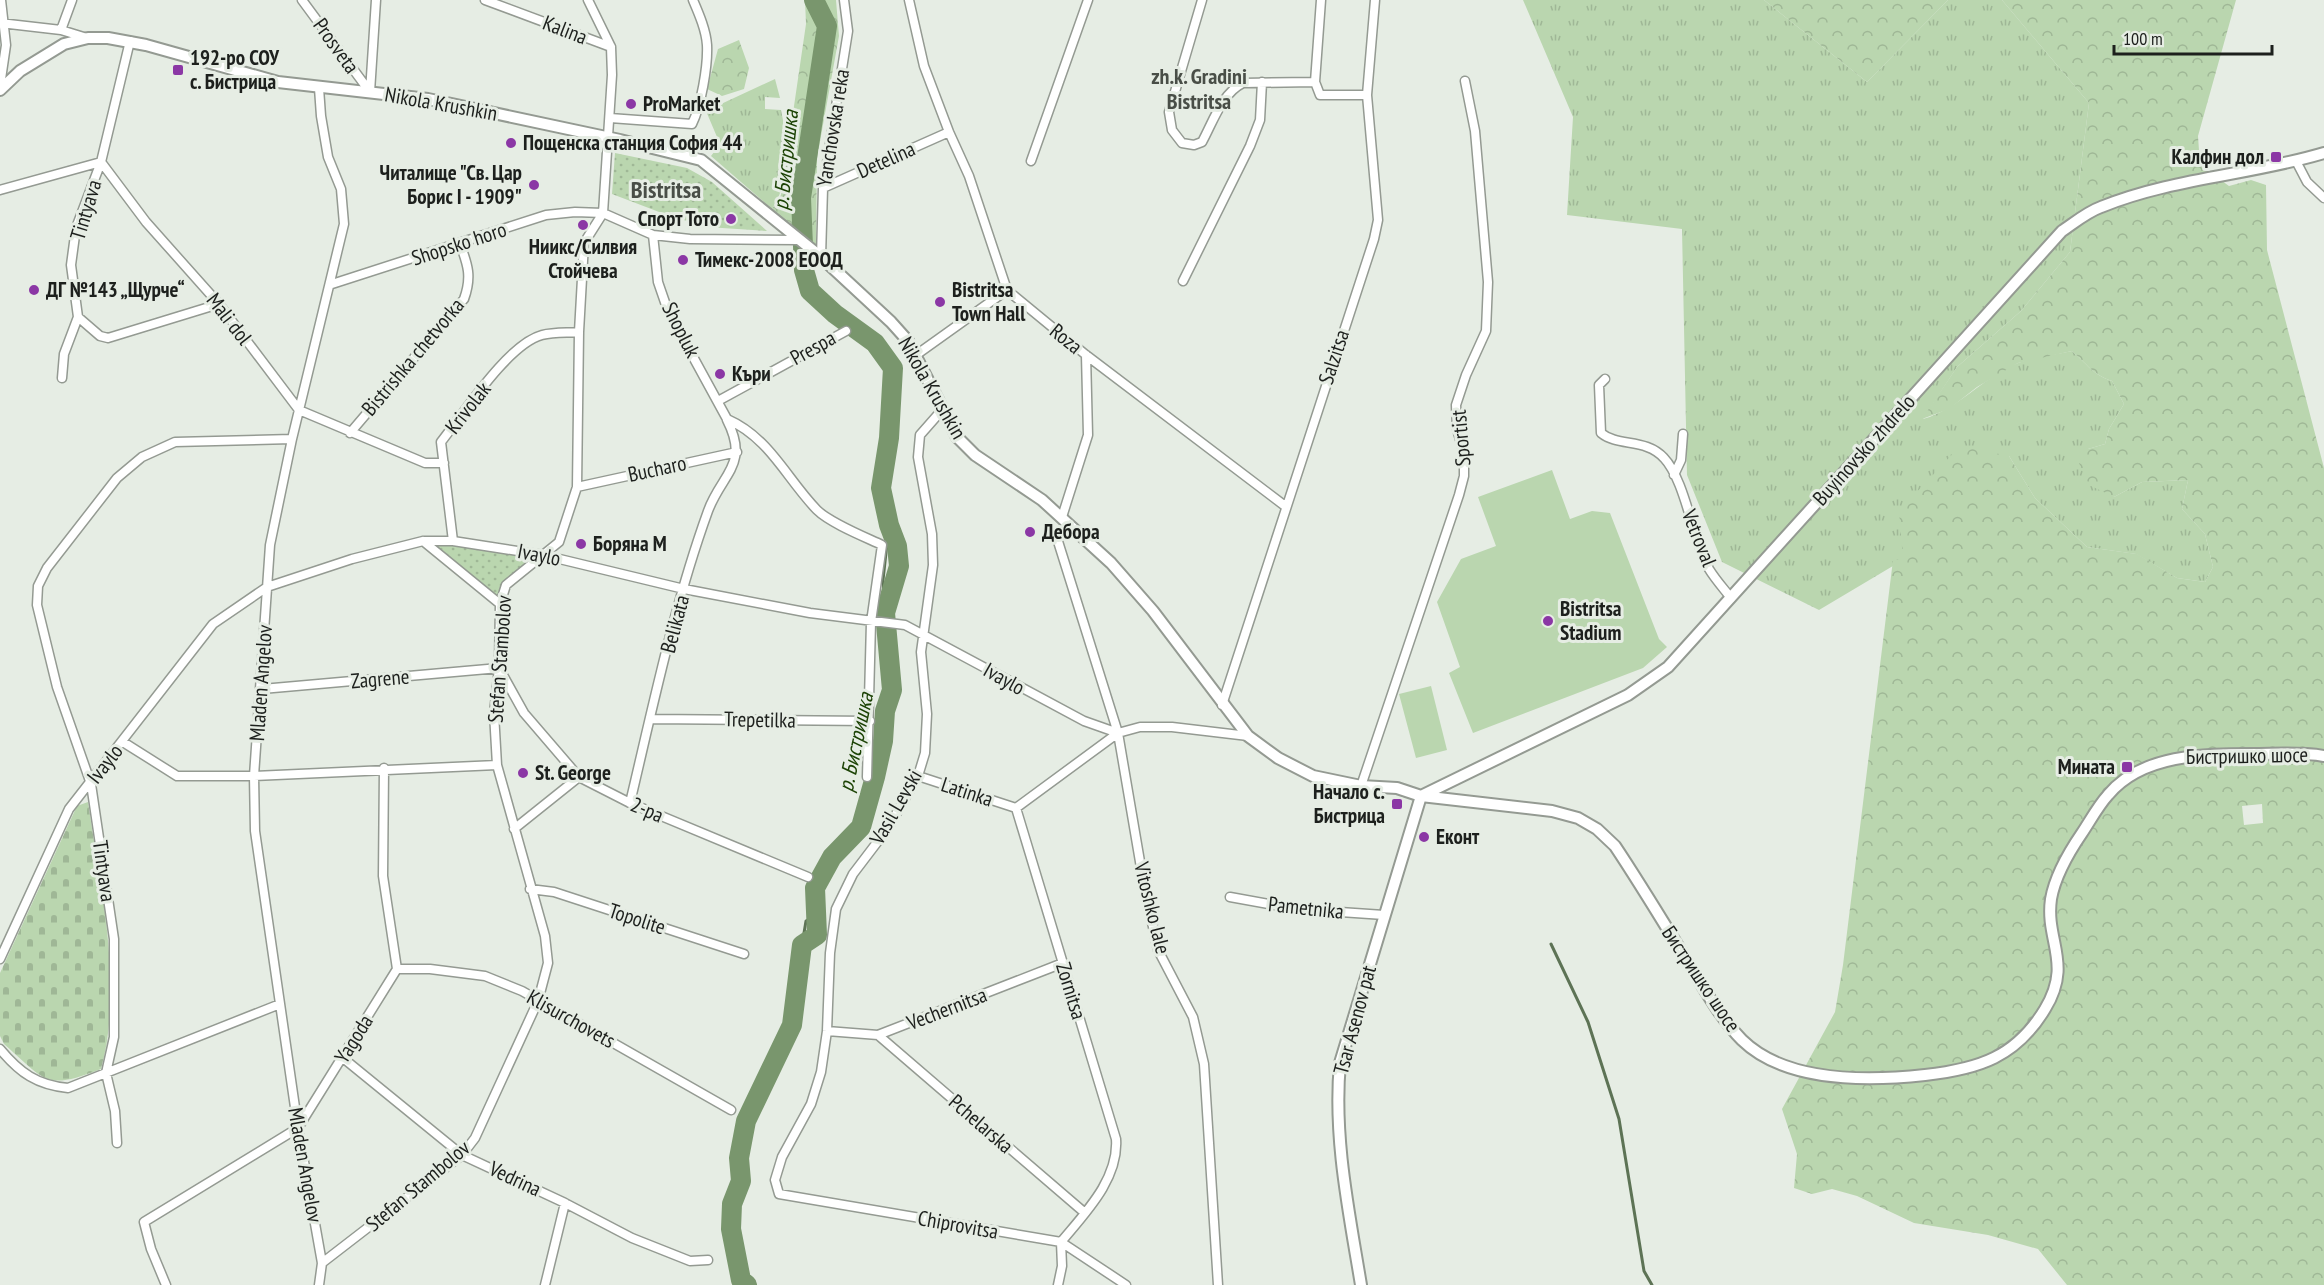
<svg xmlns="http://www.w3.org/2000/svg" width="2324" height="1285" viewBox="0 0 2324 1285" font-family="'PT Sans Narrow',sans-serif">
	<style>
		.grass { fill: url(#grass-tufts) }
		.forest { fill: url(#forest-crowns); fill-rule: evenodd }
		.cemetery { fill: url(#cemetery-stones) }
		.park { fill: url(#park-dots) }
		.pitch { fill: #bad6af }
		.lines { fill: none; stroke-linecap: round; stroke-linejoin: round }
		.stream { stroke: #5d7355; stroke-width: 3 }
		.river { stroke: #79966d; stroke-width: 20 }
		.minor-casing { stroke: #949a92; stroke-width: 11 }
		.tertiary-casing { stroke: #949a92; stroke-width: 14 }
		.minor { stroke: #fff; stroke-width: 8 }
		.tertiary { stroke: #fff; stroke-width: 10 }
		.poi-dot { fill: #8b37a5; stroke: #e6ede4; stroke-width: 2 }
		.labels { text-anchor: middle; stroke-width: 6; stroke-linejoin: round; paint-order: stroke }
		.street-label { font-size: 21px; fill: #1d201d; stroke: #e6ede4 }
		.poi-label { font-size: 21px; font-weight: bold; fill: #1d201d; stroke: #e6ede4; text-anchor: start }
		.neighbourhood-label { font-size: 22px; font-weight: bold; fill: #494e47; stroke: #e6ede4 }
		.water-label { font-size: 22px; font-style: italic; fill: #1c4305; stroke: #e6ede4 }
		.quarter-label { font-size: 24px; font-weight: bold; fill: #494e47; stroke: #e6ede4 }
	</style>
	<defs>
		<pattern id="grass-tufts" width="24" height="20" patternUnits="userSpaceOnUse" patternTransform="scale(1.5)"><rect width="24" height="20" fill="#bad6af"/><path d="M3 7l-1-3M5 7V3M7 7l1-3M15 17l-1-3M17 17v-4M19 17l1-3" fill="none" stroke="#9fb796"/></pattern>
		<pattern id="forest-crowns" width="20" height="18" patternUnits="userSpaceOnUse" patternTransform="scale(1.5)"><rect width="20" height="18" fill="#bad6af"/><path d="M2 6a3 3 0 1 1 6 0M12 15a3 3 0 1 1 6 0" fill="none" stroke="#9fb796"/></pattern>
		<pattern id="cemetery-stones" width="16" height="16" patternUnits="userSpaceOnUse" patternTransform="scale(1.5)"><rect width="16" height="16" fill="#bad6af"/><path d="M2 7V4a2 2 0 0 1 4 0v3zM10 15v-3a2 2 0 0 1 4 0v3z" fill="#9fb796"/></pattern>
		<pattern id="park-dots" width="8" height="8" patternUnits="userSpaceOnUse" patternTransform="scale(1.5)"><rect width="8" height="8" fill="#bad6af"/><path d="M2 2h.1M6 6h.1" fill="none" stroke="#9fb796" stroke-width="1.8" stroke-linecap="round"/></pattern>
	</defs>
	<rect width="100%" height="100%" fill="#e6ede4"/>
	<!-- grass -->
	<path class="grass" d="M1523 0H1764L1867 82 1948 0H2002L2089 103 2070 252 2021 311 1957 367 1923 419C1959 409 1983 377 2018 363 2034 357 2055 355 2072 351 2087 364 2093 375 2112 381L2124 404 2109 429 2105 444 2088 449 2114 497 2142 482 2188 480 2182 509 2205 534 2213 567 2205 582 2177 578 2136 554 2087 547 2035 498 2009 456 1903 560 1819 610 1722 562 1687 475 1682 229 1567 215 1573 117Z
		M775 79 780 98 765 97V109L781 110C788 142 791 180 772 209L711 156 720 144 706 111Z"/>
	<!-- forest -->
	<path class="forest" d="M805 0H836L839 36 817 158 816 246 772 209 781 195 806 24Z
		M1764 0H1948L1867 82Z
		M2002 0H2236L2198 136 2200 165 2229 186 2251 180 2266 185 2267 250 2324 468V1285H2067L2038 1249 1988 1235 1914 1223 1857 1196 1832 1189 1812 1194 1794 1188 1797 1154 1782 1109 1835 1012 1843 965 1893 560 1903 559 1899 511 1960 446 2009 456 2035 498 2087 547 2137 554 2177 578 2205 582 2213 567 2205 534 2182 509 2188 480 2142 482 2114 497 2089 485 2078 461 2088 449 2105 444 2109 429 2124 404 2112 381C2093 375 2087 364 2072 351L2018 363 1977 387 1949 409 1922 419 1957 367 2021 311 2070 252 2089 103ZM2262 804 2263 823 2244 825 2242 806Z
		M739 40 749 68 744 89 722 96 707 89 718 49Z"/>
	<!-- cemetery -->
	<path class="cemetery" d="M88 802C100 886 124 986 101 1069 45 1091 46 1081 4 1044L0 1036V973L77 806Z"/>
	<!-- park -->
	<path class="park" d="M615 153 687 168 712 182 767 231 707 227 667 215 612 194Z
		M423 541 543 555 506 585 500 604Z"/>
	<!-- pitch -->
	<path class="pitch" d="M1552 470 1570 519 1592 511 1610 513 1659 639 1667 647 1643 668 1473 733 1449 673 1460 667 1437 602 1461 559 1496 546 1478 497Z
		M1431 686 1447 750 1416 758 1399 694Z"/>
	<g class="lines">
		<!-- stream -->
		<path class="stream" d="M885 613 883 580 889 525
			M1551 944 1588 1022 1619 1119 1644 1271 1652 1285
			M802 945 806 921 818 914"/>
		<!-- river -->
		<path class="river" d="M747 1285 741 1280 731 1229 732 1204 741 1181 739 1158 746 1121 792 1025 802 945 817 935 815 888 832 857 861 827 875 777 883 741 885 711 892 690 885 613 899 566 897 546 889 525 881 488 889 438 893 368 875 343 835 314 810 291 804 270 801 198 827 26 814 0"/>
		<defs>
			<path id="minor" d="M302 0 370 92
				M485 0 611 47
				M909 0 924 66 949 132 969 176 1007 290 1086 355 1285 506
				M1202 0 1169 112 1172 130 1182 143 1194 145 1202 142C1213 122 1222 93 1243 83L1315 82
				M1321 0 1315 82 1320 95H1367
				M0 23 61 30 87 38
				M61 30 72 0
				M0 86 6 45 1 0
				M370 92 376 0
				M610 118 692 124C701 106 708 66 707 45 706 30 699 14 693 0
				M1031 161 1088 0
				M2296 161 2307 182 2324 198
				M823 188 949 132
				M0 190 101 162 146 222 219 304 299 410 425 463H444
				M653 235 658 282 668 311 727 419C770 438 786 478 817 510 830 523 865 537 882 545L871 622 867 777
				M821 257 823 188 848 31 844 0
				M1183 281 1250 146 1260 120 1262 82
				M332 284 546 215 575 212 603 213 653 235 690 239 799 240
				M78 317 100 336 108 338 219 304
				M916 355 1007 290
				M62 378 64 354 78 317 71 265 76 228 101 162 130 41
				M1605 379 1599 385 1601 433C1618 447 1646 438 1664 458 1685 480 1693 540 1709 569 1715 579 1724 589 1731 598
				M718 401 846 331
				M942 410 920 435 918 457 932 534 933 565 921 652 927 714 925 753 918 776 888 828 853 874 836 909 830 953 827 1031 821 1072 811 1104 782 1157 775 1180 779 1194 1061 1242 1126 1285
				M350 433 464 299C472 277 468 265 460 244
				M1674 475 1681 460 1683 434
				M577 487 737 452
				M1062 517 1088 435 1086 355
				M1056 535 1118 733 1144 885 1158 950 1193 1017 1204 1064 1218 1285
				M423 541 500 604
				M453 541 441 442C464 413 508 344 542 335 554 332 567 333 579 332
				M262 689 499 668 524 713 579 777 630 803 808 877
				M1222 705 1374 239 1378 220 1367 95 1375 0
				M650 719 870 721
				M123 742 177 776H254L497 765
				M918 776 1016 808
				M1361 786 1459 495 1464 476V453L1457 429 1456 405 1466 375 1486 331 1488 282 1475 131 1465 81
				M630 803C653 706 674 605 708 511 722 473 750 465 727 420
				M1016 808 1116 1139C1119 1179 1085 1213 1061 1242L1062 1266 1058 1285
				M1016 808 1118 733
				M514 829 579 777
				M530 889 554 892 744 954
				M1230 897 1296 909 1384 915
				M0 959 69 809 213 624 267 587 352 559 423 541H453L543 555 684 589 810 613 905 625 1084 721 1118 733 1140 727H1172L1248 736
				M397 969H430L485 976 522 991 731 1110
				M827 1031 878 1035 1063 963
				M878 1035 1085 1213
				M0 1049C20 1073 37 1085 68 1088L280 1004
				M343 1058 462 1155 565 1203 632 1238 690 1261 708 1260
				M117 1143 115 1111 106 1073 114 1037V939L91 784 57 687 37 605 38 586 47 568 117 478 142 457 175 442 292 439
				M322 1263 462 1155 475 1138 538 1001 548 963 545 936 497 765 494 713 499 668 500 604 506 585 559 542 577 487 579 332 584 243 603 213 612 75 611 47 588 0
				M166 1285 151 1249 144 1222 298 1128 397 969 383 876 384 768
				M319 1285 322 1263 298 1128 255 831 254 776 270 545 292 439 344 224 341 189 328 157 321 116 319 88
				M545 1285 565 1203"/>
			<path id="tertiary" d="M0 90 20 71 64 44 88 38H108L146 45 278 82 428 99 620 140 701 160 821 257 891 322 908 341 957 437 975 455 1042 500 1111 563 1153 611 1248 736 1278 758 1313 776 1361 786 1397 788 1421 796 1552 811 1578 818 1597 829 1615 846C1641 885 1665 925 1689 964 1705 990 1721 1019 1742 1040 1786 1083 1870 1081 1925 1075 1979 1069 2016 1057 2045 1009 2073 963 2045 941 2051 899 2055 876 2069 852 2082 833 2090 821 2098 806 2108 795 2142 754 2204 754 2252 754 2275 754 2301 752 2324 756
				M1421 796 1628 695 1668 667 2062 231C2074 223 2087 212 2101 207 2172 178 2251 175 2324 153
				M1361 1285C1349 1212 1333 1137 1340 1063L1421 796"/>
		</defs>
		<!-- minor casing -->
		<use href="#minor" class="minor-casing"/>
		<!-- tertiary casing -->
		<use href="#tertiary" class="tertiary-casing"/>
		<!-- minor -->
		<use href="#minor" class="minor"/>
		<!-- tertiary -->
		<use href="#tertiary" class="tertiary"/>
	</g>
	<!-- markers -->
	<g class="poi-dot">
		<rect x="172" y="64" width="12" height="12" rx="3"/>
		<circle cx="631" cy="104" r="6"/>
		<circle cx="511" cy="143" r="6"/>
		<rect x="2270" y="151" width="12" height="12" rx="3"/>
		<circle cx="534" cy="185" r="6"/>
		<circle cx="731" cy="219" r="6"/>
		<circle cx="583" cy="225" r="6"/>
		<circle cx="683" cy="260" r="6"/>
		<circle cx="34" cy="290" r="6"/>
		<circle cx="940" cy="302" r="6"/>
		<circle cx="720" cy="374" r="6"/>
		<circle cx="1030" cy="532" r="6"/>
		<circle cx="581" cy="544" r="6"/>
		<circle cx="1548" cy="621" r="6"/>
		<rect x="2121" y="761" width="12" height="12" rx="3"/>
		<circle cx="523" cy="773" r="6"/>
		<rect x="1391" y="798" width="12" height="12" rx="3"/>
		<circle cx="1424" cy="837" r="6"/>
	</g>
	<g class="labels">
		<!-- street labels -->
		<g class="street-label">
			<text transform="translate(565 30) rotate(21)" y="7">Kalina</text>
			<text transform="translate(336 46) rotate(54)" y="7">Prosveta</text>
			<text transform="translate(441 104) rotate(10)" y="7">Nikola Krushkin</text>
			<text transform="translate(833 128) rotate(-81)" y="7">Yanchovska reka</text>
			<text transform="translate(886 160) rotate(-24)" y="7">Detelina</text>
			<text transform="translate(86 210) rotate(-73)" y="7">Tintyava</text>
			<text transform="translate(459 244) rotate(-18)" y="7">Shopsko horo</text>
			<text transform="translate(229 319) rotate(52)" y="7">Mali dol</text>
			<text transform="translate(681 330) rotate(63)" y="7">Shopluk</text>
			<text transform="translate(1066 339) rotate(39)" y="7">Roza</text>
			<text transform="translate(813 348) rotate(-29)" y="7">Prespa</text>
			<text transform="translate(413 357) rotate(-50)" y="7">Bistrishka chetvorka</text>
			<text transform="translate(1334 357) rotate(-72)" y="7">Salzitsa</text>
			<text transform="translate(932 388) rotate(60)" y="7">Nikola Krushkin</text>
			<text transform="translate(468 408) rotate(-52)" y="7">Krivolak</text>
			<text transform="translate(1461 438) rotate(-95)" y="7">Sportist</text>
			<text transform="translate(1864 450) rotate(-48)" y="7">Buyinovsko zhdrelo</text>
			<text transform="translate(657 469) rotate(-12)" y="7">Bucharo</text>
			<text transform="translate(1699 538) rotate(68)" y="7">Vetroval</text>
			<text transform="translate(539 555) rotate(11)" y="7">Ivaylo</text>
			<text transform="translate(675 624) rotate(-75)" y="7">Belikata</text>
			<text transform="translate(500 659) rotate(-86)" y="7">Stefan Stambolov</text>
			<text transform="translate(380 679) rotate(-5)" y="7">Zagrene</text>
			<text transform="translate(1004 679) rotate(29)" y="7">Ivaylo</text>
			<text transform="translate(261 683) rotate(-86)" y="7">Mladen Angelov</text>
			<text transform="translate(760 720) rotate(1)" y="7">Trepetilka</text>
			<text transform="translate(2247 756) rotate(-1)" y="7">Бистришко шосе</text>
			<text transform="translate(105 764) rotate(-52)" y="7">Ivaylo</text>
			<text transform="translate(967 792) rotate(18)" y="7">Latinka</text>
			<text transform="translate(896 807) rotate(-60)" y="7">Vasil Levski</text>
			<text transform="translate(647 810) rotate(23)" y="7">2-ра</text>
			<text transform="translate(104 871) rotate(82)" y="7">Tintyava</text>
			<text transform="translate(1152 908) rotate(76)" y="7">Vitoshko lale</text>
			<text transform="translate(1306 908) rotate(6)" y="7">Pametnika</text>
			<text transform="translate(637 919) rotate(18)" y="7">Topolite</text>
			<text transform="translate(1701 979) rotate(56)" y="7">Бистришко шосе</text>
			<text transform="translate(1071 991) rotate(73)" y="7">Zornitsa</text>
			<text transform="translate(947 1009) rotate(-21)" y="7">Vechernitsa</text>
			<text transform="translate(571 1019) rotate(29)" y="7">Klisurchovets</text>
			<text transform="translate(1355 1020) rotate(-75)" y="7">Tsar Asenov pat</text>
			<text transform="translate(354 1039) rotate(-58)" y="7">Yagoda</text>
			<text transform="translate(981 1124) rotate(41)" y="7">Pchelarska</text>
			<text transform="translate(305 1165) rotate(80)" y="7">Mladen Angelov</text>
			<text transform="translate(515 1179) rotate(25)" y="7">Vedrina</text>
			<text transform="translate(418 1186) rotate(-40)" y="7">Stefan Stambolov</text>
			<text transform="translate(958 1225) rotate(10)" y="7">Chiprovitsa</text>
		</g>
		<!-- poi labels -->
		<g class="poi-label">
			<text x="190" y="65">192-ро СОУ<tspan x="190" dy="24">с. Бистрица</tspan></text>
			<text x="643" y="111">ProMarket</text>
			<text x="523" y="150">Пощенска станция София 44</text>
			<text x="2264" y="164" text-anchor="end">Калфин дол</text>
			<text x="522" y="180" text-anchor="end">Читалище "Св. Цар<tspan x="522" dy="24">Борис I - 1909"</tspan></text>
			<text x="719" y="226" text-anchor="end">Спорт Тото</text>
			<text x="583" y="254" text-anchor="middle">Ниикс/Силвия<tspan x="583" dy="24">Стойчева</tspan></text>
			<text x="695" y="267">Тимекс-2008 ЕООД</text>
			<text x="46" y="297">ДГ №143 „Щурче“</text>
			<text x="952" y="297">Bistritsa<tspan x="952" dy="24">Town Hall</tspan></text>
			<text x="732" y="381">Къри</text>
			<text x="1042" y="539">Дебора</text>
			<text x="593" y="551">Боряна М</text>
			<text x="1560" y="616">Bistritsa<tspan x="1560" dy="24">Stadium</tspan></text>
			<text x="2115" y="774" text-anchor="end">Мината</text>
			<text x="535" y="780">St. George</text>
			<text x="1385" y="799" text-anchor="end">Начало с.<tspan x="1385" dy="24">Бистрица</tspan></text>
			<text x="1436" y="844">Еконт</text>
		</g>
		<!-- neighbourhood labels -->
		<g class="neighbourhood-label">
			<text x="1199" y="84">zh.k. Gradini<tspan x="1199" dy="25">Bistritsa</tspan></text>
		</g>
		<!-- water labels -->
		<g class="water-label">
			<text transform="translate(785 160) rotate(-84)" y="8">р. Бистришка</text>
			<text transform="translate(855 742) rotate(-78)" y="8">р. Бистришка</text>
		</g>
		<!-- quarter labels -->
		<g class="quarter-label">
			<text x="666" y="198">Bistritsa</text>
		</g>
	</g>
	<!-- scale -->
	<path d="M2114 45v9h158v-9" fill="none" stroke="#1d201d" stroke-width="3"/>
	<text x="2123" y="45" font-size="18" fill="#1d201d" stroke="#e6ede4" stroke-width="4.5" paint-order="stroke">100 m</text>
</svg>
